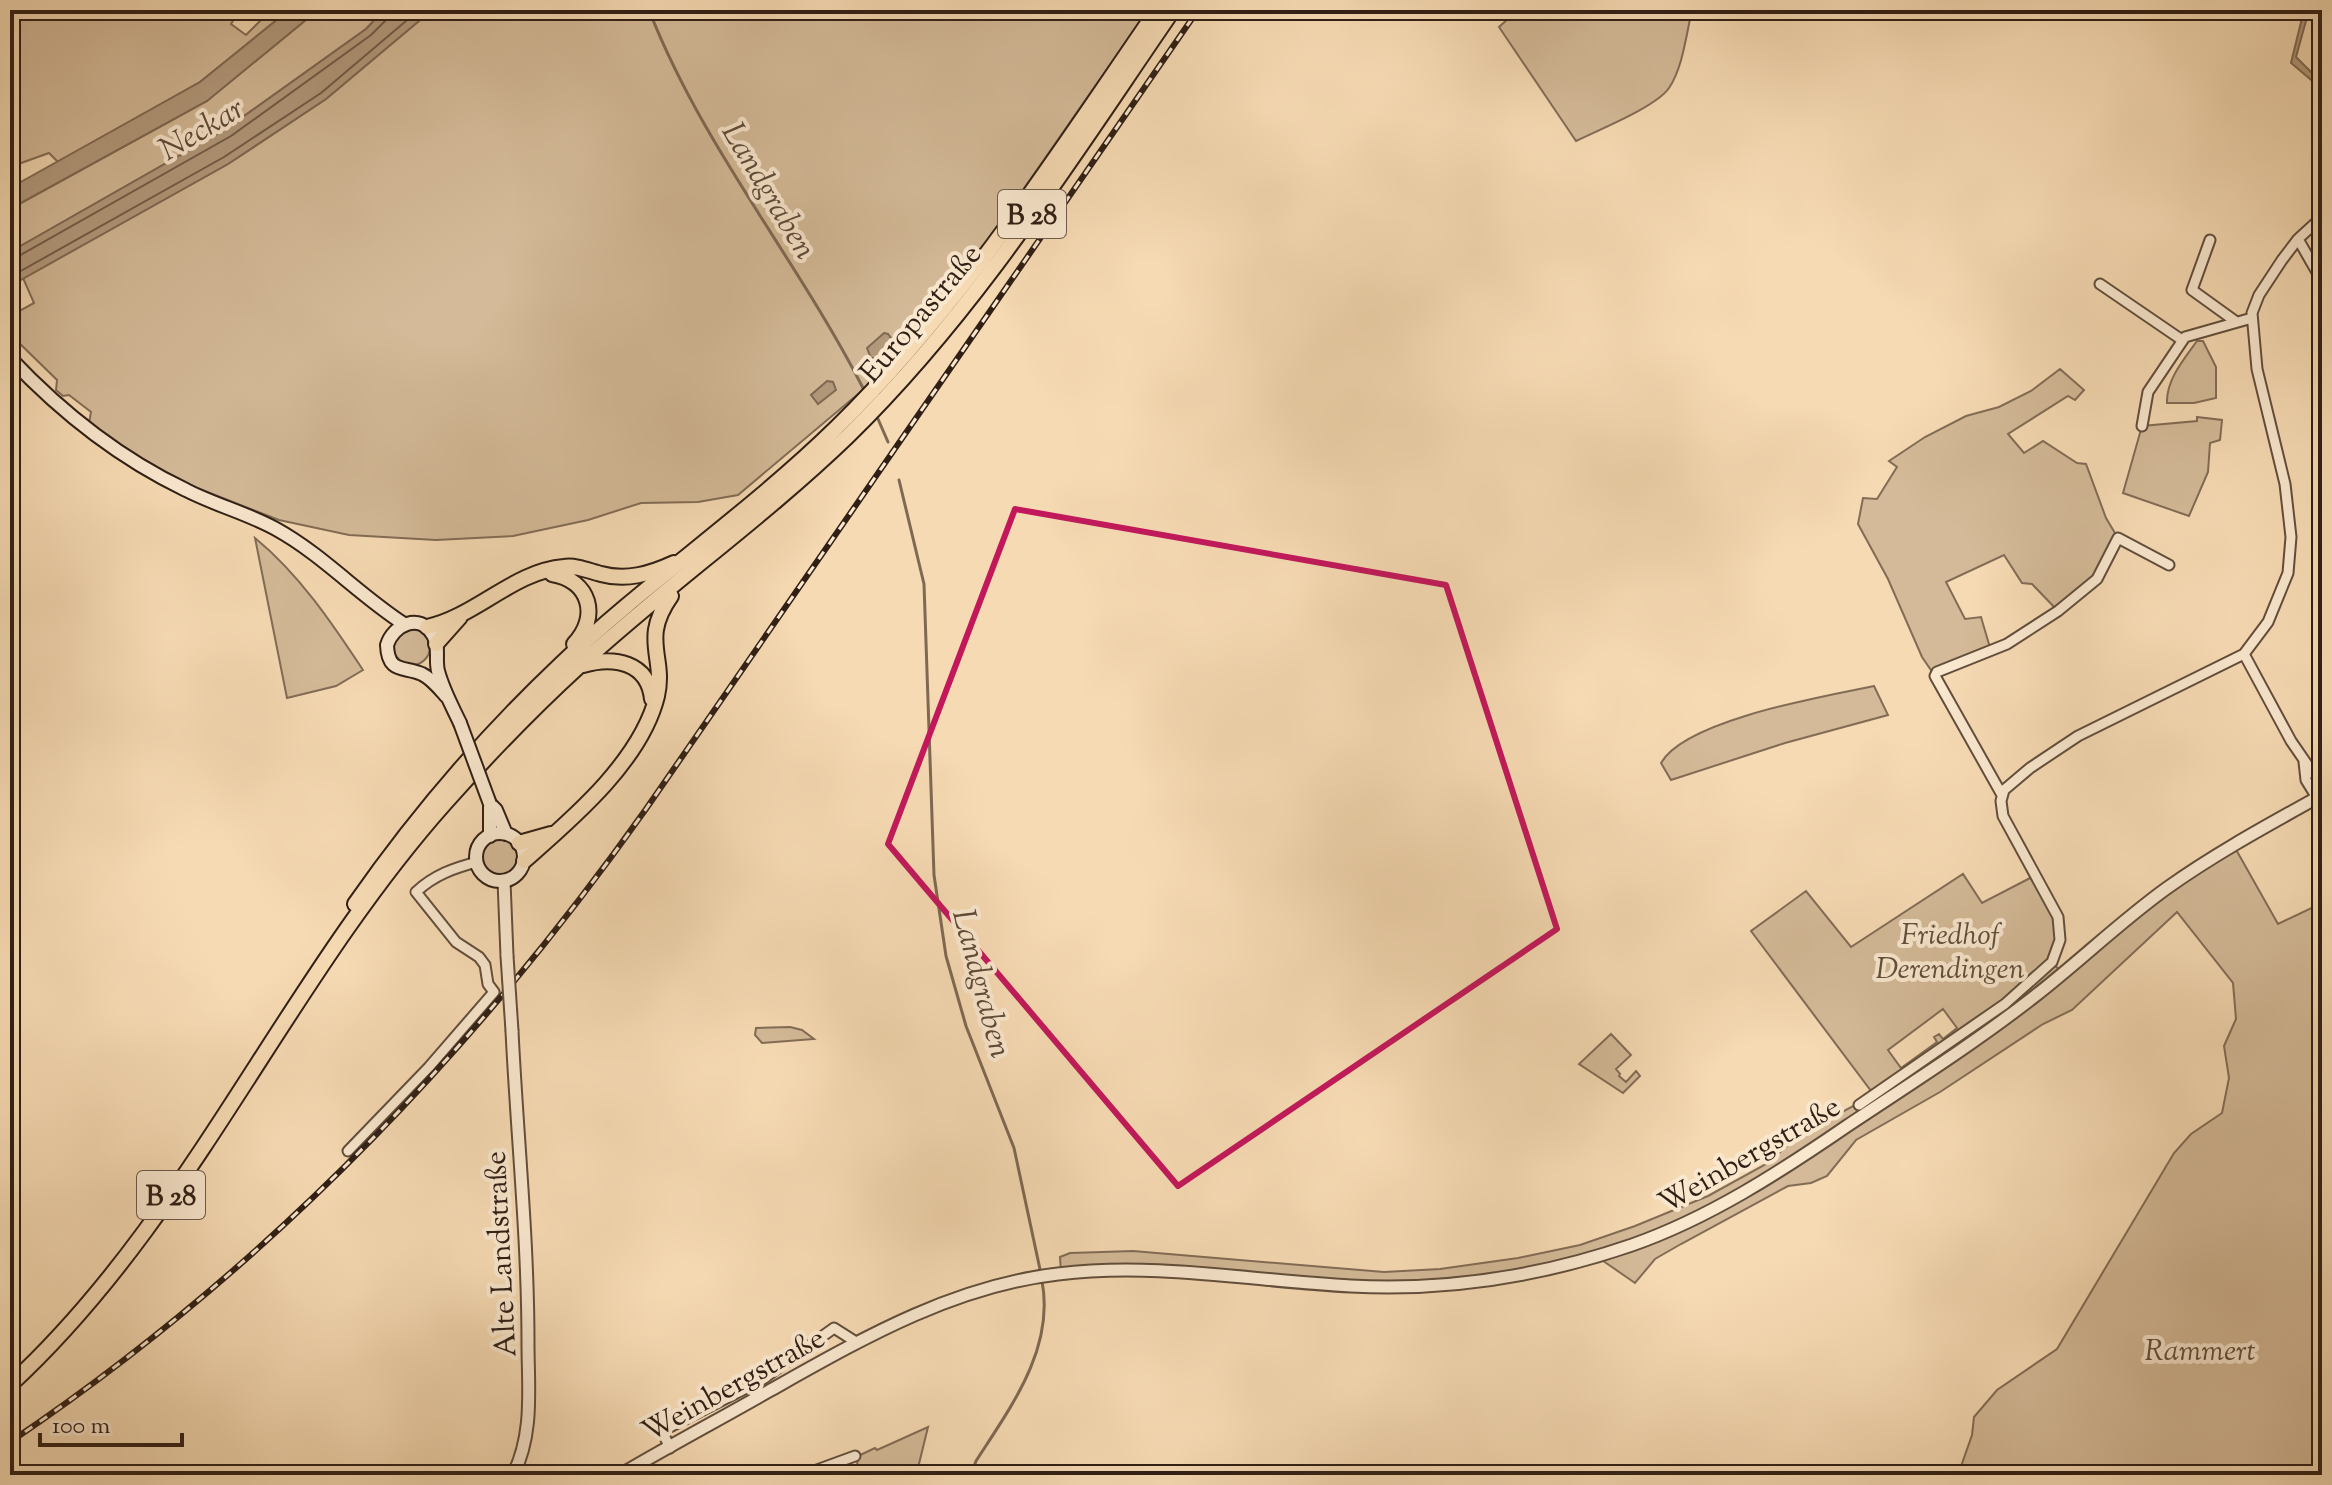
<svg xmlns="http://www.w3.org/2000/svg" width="2332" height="1485" viewBox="0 0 2332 1485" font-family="'Sorts Mill Goudy',serif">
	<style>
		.green { fill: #d4ba98; stroke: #826c56; stroke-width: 2; fill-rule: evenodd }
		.water { fill: #b39a7d; stroke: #7f6953; stroke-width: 2 }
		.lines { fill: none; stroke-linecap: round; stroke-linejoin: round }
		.shore { stroke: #725c49; stroke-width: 2 }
		.stream { stroke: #7f6953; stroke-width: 3 }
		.minor-casing { stroke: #624e3c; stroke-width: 13 }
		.tertiary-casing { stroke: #624e3c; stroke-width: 15 }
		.secondary-casing { stroke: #301f15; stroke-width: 16 }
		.primary-casing { stroke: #301f15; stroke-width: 18 }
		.minor { stroke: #f9e7ce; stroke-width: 9 }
		.tertiary { stroke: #f9e7ce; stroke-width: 11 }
		.secondary { stroke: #f9e7ce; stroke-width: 12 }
		.primary { stroke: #f6dab3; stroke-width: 14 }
		.rail-casing { stroke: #301f15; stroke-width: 6 }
		.rail { stroke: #f9e7ce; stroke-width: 3; stroke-dasharray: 9; stroke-linecap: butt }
		.tertiary-bridge-casing { stroke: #624e3c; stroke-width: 15; stroke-linecap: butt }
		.secondary-bridge-casing { stroke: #301f15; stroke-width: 16; stroke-linecap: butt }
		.tertiary-bridge { stroke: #f9e7ce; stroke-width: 11 }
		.secondary-bridge { stroke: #f9e7ce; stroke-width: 12 }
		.marked { fill: none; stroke: #c2185b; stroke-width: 6; stroke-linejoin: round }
		.labels { text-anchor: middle; stroke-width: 8; stroke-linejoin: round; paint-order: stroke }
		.shield { fill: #f9e7ce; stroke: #6c5b4c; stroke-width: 2 }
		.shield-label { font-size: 28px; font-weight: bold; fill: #301f15 }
		.street-label { font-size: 30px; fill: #301f15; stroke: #f9e7ce }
		.park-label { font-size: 30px; font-style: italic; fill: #614e3c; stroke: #f9e7ce }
		.water-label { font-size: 32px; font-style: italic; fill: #5e4a39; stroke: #f9e7ce }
	</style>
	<rect width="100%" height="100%" fill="#f6dab3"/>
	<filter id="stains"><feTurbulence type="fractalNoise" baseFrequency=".0025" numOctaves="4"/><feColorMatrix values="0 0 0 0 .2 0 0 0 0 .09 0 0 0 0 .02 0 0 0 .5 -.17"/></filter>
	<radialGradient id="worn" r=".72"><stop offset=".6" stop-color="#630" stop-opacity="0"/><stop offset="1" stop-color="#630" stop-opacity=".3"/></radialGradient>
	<!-- green -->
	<path class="green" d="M10 10H240L231 24 246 35 271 10H289L200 82 58 162 49 153 10 167Z
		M318 10H384L366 29 226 129 10 252V209L207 101Z
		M432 10H1148L984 246 897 354 870 384 738 495 698 502 641 503 588 520 513 536 436 540 349 535 279 520 182 482 113 442 89 423 91 412 69 395 63 396 56 390 57 380 10 334V316L34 303 23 278 228 164 326 99Z
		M1518 10H1692C1686 35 1683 67 1669 88 1656 107 1598 130 1576 141L1499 27Z
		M2197 341H2203L2216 367V398L2194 403H2167C2166 380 2184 359 2197 341Z
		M2060 369 2084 390 2075 400 2068 396 2008 434 2024 453 2043 441 2077 463 2086 464 2106 518 2118 538 2107 563 2058 611 2032 584 2022 583 2004 555 1946 582 1965 619 1981 617 1991 651 1935 676 1922 657 1888 579 1858 524 1863 498 1877 499 1897 467 1889 461 1925 437 1966 416 1999 407 2031 391Z
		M2197 417 2222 420 2220 440 2210 443 2208 472 2189 516 2123 493 2142 426 2197 421Z
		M255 538C299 574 332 623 363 670L336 686 287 698Z
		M394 647a18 18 0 1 1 36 0a18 18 0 1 1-36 0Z
		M1874 686 1888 715 1785 743 1671 780 1661 763C1685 720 1825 696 1874 686Z
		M482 857a18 18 0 1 1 36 0a18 18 0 1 1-36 0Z
		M2234 846 2278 924 2322 903V1475H1958L1972 1435 1974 1417 1997 1390 2057 1349 2174 1153 2191 1134 2222 1113 2229 1078 2224 1046 2236 1019 2233 983 2177 912 2072 1010 2043 1024 1940 1092 1856 1140 1827 1176 1811 1183 1788 1186 1681 1244 1655 1259 1635 1283 1596 1256 1560 1266 1405 1286 1205 1272 1061 1273 1060 1257 1070 1253 1133 1251 1384 1272 1440 1269 1518 1258 1580 1245 1635 1226 1708 1196 1768 1163 1799 1135 1874 1095 1751 931 1806 891 1851 947 1963 874 1982 903 2034 876 2059 929 2052 962 2062 973 2130 917ZM1943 1009 1957 1028 1943 1039 1939 1034 1934 1037 1937 1042 1901 1068 1888 1050Z
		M790 1027 802 1030 814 1039 762 1043 755 1035 756 1028Z
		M1611 1034 1631 1055 1616 1069 1620 1074 1619 1076 1626 1082 1636 1071 1640 1076 1623 1093 1579 1064Z
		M928 1427 917 1472 909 1475H856L858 1456 875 1448 877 1450Z"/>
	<!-- water -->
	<path class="water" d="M289 10H318L207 101 10 209V188L200 82Z
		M384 10H432L326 99 228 164 10 286V252L226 129 366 29Z
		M2304 10H2309L2296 57 2322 83V89L2291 63Z
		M884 333 888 334 894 342 878 358H871L867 348Z
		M827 381 833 382 836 390 818 404 811 395Z"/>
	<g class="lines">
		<!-- shore -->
		<path class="shore" d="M10 258 17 257 231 136 371 35 388 18 389 10
			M10 277 224 157 321 93 419 10"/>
		<!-- stream -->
		<path class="stream" d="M649 10C702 146 797 259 863 388
			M878 419 888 442
			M899 480 924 584 934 875 946 956 966 1026 1014 1148 1041 1274
			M971 1475 976 1461C1010 1408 1055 1349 1042 1281"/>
		<defs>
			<path id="minor" d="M2298 239 2322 281
				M2210 240 2192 290 2235 321
				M2100 284 2182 340
				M2142 426 2148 392 2185 337 2252 318
				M2244 654 2291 741 2322 786
				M2304 762 2306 780 2322 806
				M2002 795 1935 676 1937 672 2007 644 2058 611 2097 579 2118 538 2169 565
				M1859 1105 2005 1004 2052 962 2060 940 2058 917 2003 816 2001 801 2004 790 2030 768 2078 736 2244 654 2268 622 2288 573 2291 537 2285 484 2257 369 2252 313 2259 295 2282 260 2298 239 2322 217
				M348 1151 429 1067 494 992 488 984 485 965 479 957 456 942 416 892C434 875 454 868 477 862
				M670 1448 662 1431 760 1381 834 1328 856 1342
				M803 1475 855 1456"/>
			<path id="tertiary" d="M504 881 507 956
				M512 1031C517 1135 528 1238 528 1343 528 1388 534 1433 513 1475
				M620 1475C669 1446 720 1419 769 1391 860 1340 952 1286 1058 1274 1156 1262 1253 1281 1351 1286 1446 1291 1542 1276 1632 1245 1709 1218 1780 1172 1847 1126 1910 1084 1975 1043 2035 996 2080 961 2121 921 2167 888 2216 853 2270 824 2322 795"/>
			<path id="secondary" d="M10 358C60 411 119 458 186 490 215 505 247 513 276 529 323 555 359 595 404 624
				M446 696C439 688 432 679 422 674 404 666 388 674 387 645 393 625 420 612 433 635 440 646 435 659 438 671 443 690 452 706 460 723
				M490 804 496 810 506 834
				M476 857a24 24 0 1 1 48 0a24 24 0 1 1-48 0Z
				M490 836V804"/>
			<path id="primary" d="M552 574C590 580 600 617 574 644
				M427 627C475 617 514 571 564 567 576 565 589 571 601 574 626 581 650 574 674 563
				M436 644 460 617
				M583 665C614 656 648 662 652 699
				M519 843 551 834
				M524 861C572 819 641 761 657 696 666 656 640 640 671 596
				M355 904C415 818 483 738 560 665 648 581 749 513 836 428 962 305 1057 155 1157 10
				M10 1385C190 1219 283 985 445 803 487 756 532 709 578 667 666 586 763 518 848 436 976 311 1072 157 1173 10"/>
		</defs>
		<!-- minor casing -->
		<use href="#minor" class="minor-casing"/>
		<!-- tertiary casing -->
		<use href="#tertiary" class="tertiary-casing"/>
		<!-- secondary casing -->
		<use href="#secondary" class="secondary-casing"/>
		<!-- primary casing -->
		<use href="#primary" class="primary-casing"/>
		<!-- minor -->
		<use href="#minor" class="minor"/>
		<!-- tertiary -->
		<use href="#tertiary" class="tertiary"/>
		<!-- secondary -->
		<use href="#secondary" class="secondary"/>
		<!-- primary -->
		<use href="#primary" class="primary"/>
		<defs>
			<path id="rail" d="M10 1442C261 1273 471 1056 646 809L1198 10"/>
		</defs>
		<!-- rail casing -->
		<use href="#rail" class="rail-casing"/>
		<!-- rail -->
		<use href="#rail" class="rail"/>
		<defs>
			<path id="tertiary-bridge" d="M507 956 512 1031"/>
			<path id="secondary-bridge" d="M460 723 490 804"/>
		</defs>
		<!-- tertiary-bridge casing -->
		<use href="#tertiary-bridge" class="tertiary-bridge-casing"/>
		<!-- secondary-bridge casing -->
		<use href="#secondary-bridge" class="secondary-bridge-casing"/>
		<!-- tertiary-bridge -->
		<use href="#tertiary-bridge" class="tertiary-bridge"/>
		<!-- secondary-bridge -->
		<use href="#secondary-bridge" class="secondary-bridge"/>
	</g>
	<!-- marked area -->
	<path class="marked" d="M1015 509 1446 585 1557 929 1178 1186 888 844Z"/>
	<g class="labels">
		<!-- shield labels -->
		<g class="shield">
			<rect x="998" y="190" width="68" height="48" rx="6"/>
			<rect x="137" y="1171" width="68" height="48" rx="6"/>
		</g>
		<g class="shield-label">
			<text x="1032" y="224">B 28</text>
			<text x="171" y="1205">B 28</text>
		</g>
		<!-- street labels -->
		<g class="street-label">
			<text transform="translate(920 313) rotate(-50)" y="10">Europastraße</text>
			<text transform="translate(1749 1154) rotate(-30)" y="10">Weinbergstraße</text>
			<text transform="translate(500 1254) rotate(-93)" y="10">Alte Landstraße</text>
			<text transform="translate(733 1384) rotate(-29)" y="10">Weinbergstraße</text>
		</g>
		<!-- park labels -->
		<g class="park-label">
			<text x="1950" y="944">Friedhof<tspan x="1950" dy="34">Derendingen</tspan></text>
			<text x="2200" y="1360">Rammert</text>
		</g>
		<!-- water labels -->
		<g class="water-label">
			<text transform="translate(201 128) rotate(-31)" y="11">Neckar</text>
			<text transform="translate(770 190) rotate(59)" y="11">Landgraben</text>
			<text transform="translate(983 983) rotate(75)" y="11">Landgraben</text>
		</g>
	</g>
	<!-- margin -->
	<rect width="2332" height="1485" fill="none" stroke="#f6dab3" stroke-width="40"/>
	<rect x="12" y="12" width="2308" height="1461" fill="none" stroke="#301f15" stroke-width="4"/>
	<rect x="20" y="20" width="2292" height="1445" fill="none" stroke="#301f15" stroke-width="2"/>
	<!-- scale -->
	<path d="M40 1433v12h142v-12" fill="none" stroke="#301f15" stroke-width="4"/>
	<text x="52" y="1433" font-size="24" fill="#301f15" stroke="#f9e7ce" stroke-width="6" paint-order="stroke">100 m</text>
	<rect width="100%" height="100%" filter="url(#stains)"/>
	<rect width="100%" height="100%" fill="url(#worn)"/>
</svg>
